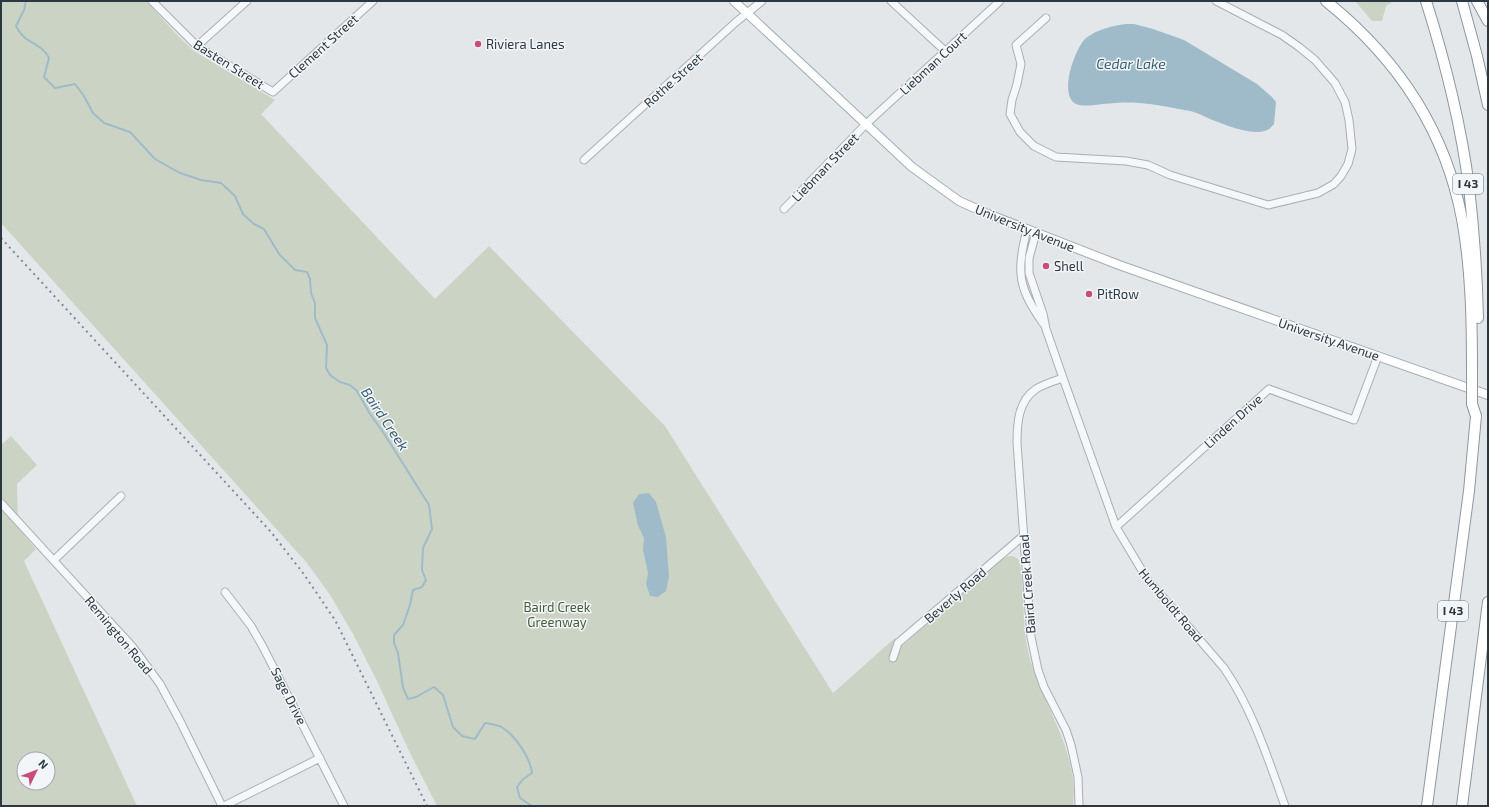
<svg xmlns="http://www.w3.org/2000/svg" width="1489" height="807" viewBox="0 0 1489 807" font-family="'Exo 2',sans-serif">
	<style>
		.green { fill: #cbd4c4; fill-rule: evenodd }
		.water { fill: #9fbbc9 }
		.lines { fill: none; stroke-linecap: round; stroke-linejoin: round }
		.stream { stroke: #9fbbc9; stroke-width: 2 }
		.minor-casing { stroke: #a8afb4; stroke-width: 9 }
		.major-casing { stroke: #a2aeb6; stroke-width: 10 }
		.highway-casing { stroke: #8b97a0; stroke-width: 12 }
		.minor { stroke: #f5f7f9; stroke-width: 7 }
		.major { stroke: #fff; stroke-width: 8 }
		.highway { stroke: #fff; stroke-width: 10 }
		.rail { stroke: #7d8993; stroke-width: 2; stroke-dasharray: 2 4; stroke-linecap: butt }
		.highway-bridge-casing { stroke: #8b97a0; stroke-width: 12; stroke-linecap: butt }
		.highway-bridge { stroke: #fff; stroke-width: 10 }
		.poi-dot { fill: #c94e77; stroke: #f2f6f8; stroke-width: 1.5 }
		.labels { text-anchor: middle; stroke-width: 3; stroke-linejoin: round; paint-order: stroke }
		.shield { fill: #f2f6f8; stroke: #677179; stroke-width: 1 }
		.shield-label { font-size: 12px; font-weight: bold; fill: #2b3842 }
		.poi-label { font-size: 13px; fill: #2b3842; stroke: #f2f6f8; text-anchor: start }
		.street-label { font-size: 13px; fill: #2b3842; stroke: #f2f6f8 }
		.park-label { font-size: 13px; fill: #465d39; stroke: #f2f6f8 }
		.water-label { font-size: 14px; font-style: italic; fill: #375d74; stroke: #f2f6f8 }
	</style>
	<rect width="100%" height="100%" fill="#e3e7ea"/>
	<!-- green -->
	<path class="green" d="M1 1H146L179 37 194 51 275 100 261 114 435 299 489 246 665 426 833 693 895 638 902 646 1001 559C1007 556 1013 554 1018 559 1024 567 1023 626 1026 641 1035 698 1080 745 1073 806H437L409 751 377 681 352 632 330 595 307 563 1 223Z
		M1355 1H1394L1386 6 1382 21H1372Z
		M11 436 37 465 17 484 18 528 36 549 24 561 137 806H1V445ZM24 759H48V783H24Z"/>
	<!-- water -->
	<path class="water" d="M1126 24H1134L1153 29 1184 40 1257 84 1272 97 1276 102 1274 124C1272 126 1270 129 1267 130 1255 136 1230 127 1218 122 1208 119 1200 113 1190 111 1173 108 1156 104 1139 103 1127 102 1115 103 1103 104 1095 105 1083 107 1076 104 1058 95 1075 48 1086 38 1098 29 1112 26 1126 24Z
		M649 493 656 502 666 537 669 577 666 591 658 597 650 596 646 584 648 573 643 550 644 538 638 526 633 503 639 494Z"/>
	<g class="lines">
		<!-- stream -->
		<path class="stream" d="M26 1 24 10 16 26C24 44 41 42 49 58L44 77 55 88 75 84 84 96 93 113 104 123 130 132 155 159 180 173 201 180 221 183 235 196 243 214 254 224 264 229 279 254 295 270 307 272 310 279 311 293 315 303V318L327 345 326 368 330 375 340 382 350 385 357 391 370 414 383 432 429 505 432 529 423 548 422 570 426 580 422 587 413 590 410 605 403 625 394 635V643L398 653 403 688 408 699 416 697 434 687 443 695 453 727 462 736 475 739 485 723C490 724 499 725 503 728 516 737 530 757 532 773L523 779 517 787 520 798 532 806"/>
		<defs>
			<path id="minor" d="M152 1 197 46 273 92 373 1
				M891 1 945 51
				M1046 18 1016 45 1021 64 1017 84 1012 100 1010 114 1020 132 1034 146 1056 157 1126 161 1148 165 1170 175 1268 205 1318 193 1334 184 1341 176 1348 164 1352 149 1349 120 1345 102 1335 83 1315 60 1299 47 1282 35 1216 1
				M197 46 247 1
				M584 160 736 22 762 1
				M784 209 865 125 1000 1
				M1027 229C1016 274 1018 288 1045 326
				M1036 233 1029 258V273L1043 314 1046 329 1063 378 1116 527 1147 579 1224 668C1253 710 1268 759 1285 806
				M1063 378C1054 381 1044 384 1036 389 1018 401 1017 424 1017 443L1031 637 1038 670 1044 687 1066 730 1071 745 1078 777 1079 806
				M1 503 132 646 160 684 180 721 222 806
				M1116 527 1269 389 1354 420 1378 356
				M54 560 121 496
				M225 592 251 626 263 647 344 806
				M893 658 898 643 1023 536
				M224 806 320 758"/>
			<path id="major" d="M734 1 912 167 959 201 988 214 1119 265 1488 395"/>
			<path id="highway" d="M1326 1C1397 58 1445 128 1462 219 1471 268 1472 319 1472 370
				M1426 1C1445 61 1461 125 1469 187 1474 231 1477 274 1478 318
				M1462 1 1477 56 1488 105
				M1477 1 1488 21
				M1427 806 1469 491 1476 416
				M1462 806 1488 602"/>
		</defs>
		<!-- minor casing -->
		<use href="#minor" class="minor-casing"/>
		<!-- major casing -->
		<use href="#major" class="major-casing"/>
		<!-- highway casing -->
		<use href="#highway" class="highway-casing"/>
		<!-- minor -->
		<use href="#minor" class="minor"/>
		<!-- major -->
		<use href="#major" class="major"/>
		<!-- highway -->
		<use href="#highway" class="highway"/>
		<!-- rail -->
		<path class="rail" d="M1 238 271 532 303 573 335 620 427 806"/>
		<defs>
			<path id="highway-bridge" d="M1472 370V404L1476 416"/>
		</defs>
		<!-- highway-bridge casing -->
		<use href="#highway-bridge" class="highway-bridge-casing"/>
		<!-- highway-bridge -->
		<use href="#highway-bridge" class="highway-bridge"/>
	</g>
	<!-- markers -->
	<g class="poi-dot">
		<circle cx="478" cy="44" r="4"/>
		<circle cx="1046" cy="266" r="4"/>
		<circle cx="1089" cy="294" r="4"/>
	</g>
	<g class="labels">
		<!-- shield labels -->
		<g class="shield">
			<rect x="1453" y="174" width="30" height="20" rx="3"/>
			<rect x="1438" y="601" width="30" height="20" rx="3"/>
		</g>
		<g class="shield-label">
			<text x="1468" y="188">I 43</text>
			<text x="1453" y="615">I 43</text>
		</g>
		<!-- poi labels -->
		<g class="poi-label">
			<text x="486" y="49">Riviera Lanes</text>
			<text x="1054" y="271">Shell</text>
			<text x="1097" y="299">PitRow</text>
		</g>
		<!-- street labels -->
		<g class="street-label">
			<text transform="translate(323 46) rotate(-42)" y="5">Clement Street</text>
			<text transform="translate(933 63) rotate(-43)" y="5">Liebman Court</text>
			<text transform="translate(229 64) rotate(32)" y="5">Basten Street</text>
			<text transform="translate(673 80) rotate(-42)" y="5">Rothe Street</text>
			<text transform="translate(825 167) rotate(-46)" y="5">Liebman Street</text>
			<text transform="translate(1025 228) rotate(22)" y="5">University Avenue</text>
			<text transform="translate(1329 339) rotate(19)" y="5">University Avenue</text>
			<text transform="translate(1233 421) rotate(-42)" y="5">Linden Drive</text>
			<text transform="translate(1027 584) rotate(-94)" y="5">Baird Creek Road</text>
			<text transform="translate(955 595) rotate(-41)" y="5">Beverly Road</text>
			<text transform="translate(1171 605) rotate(50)" y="5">Humboldt Road</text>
			<text transform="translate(119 635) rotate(50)" y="5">Remington Road</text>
			<text transform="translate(289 696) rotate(63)" y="5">Sage Drive</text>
		</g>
		<!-- park labels -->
		<g class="park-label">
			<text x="557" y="612">Baird Creek<tspan x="557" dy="15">Greenway</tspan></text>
		</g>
		<!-- water labels -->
		<g class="water-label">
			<text x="1131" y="69">Cedar Lake</text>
			<text transform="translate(385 419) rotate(56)" y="5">Baird Creek</text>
		</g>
	</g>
	<!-- border -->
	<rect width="1489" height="807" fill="none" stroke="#2b3842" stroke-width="4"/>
	<!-- north arrow -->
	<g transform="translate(36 771) rotate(47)"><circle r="19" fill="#f2f6f8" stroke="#a2aaaf"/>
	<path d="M0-3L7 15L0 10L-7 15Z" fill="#c94e77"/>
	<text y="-6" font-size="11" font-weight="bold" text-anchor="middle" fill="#2b3842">N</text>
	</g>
</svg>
